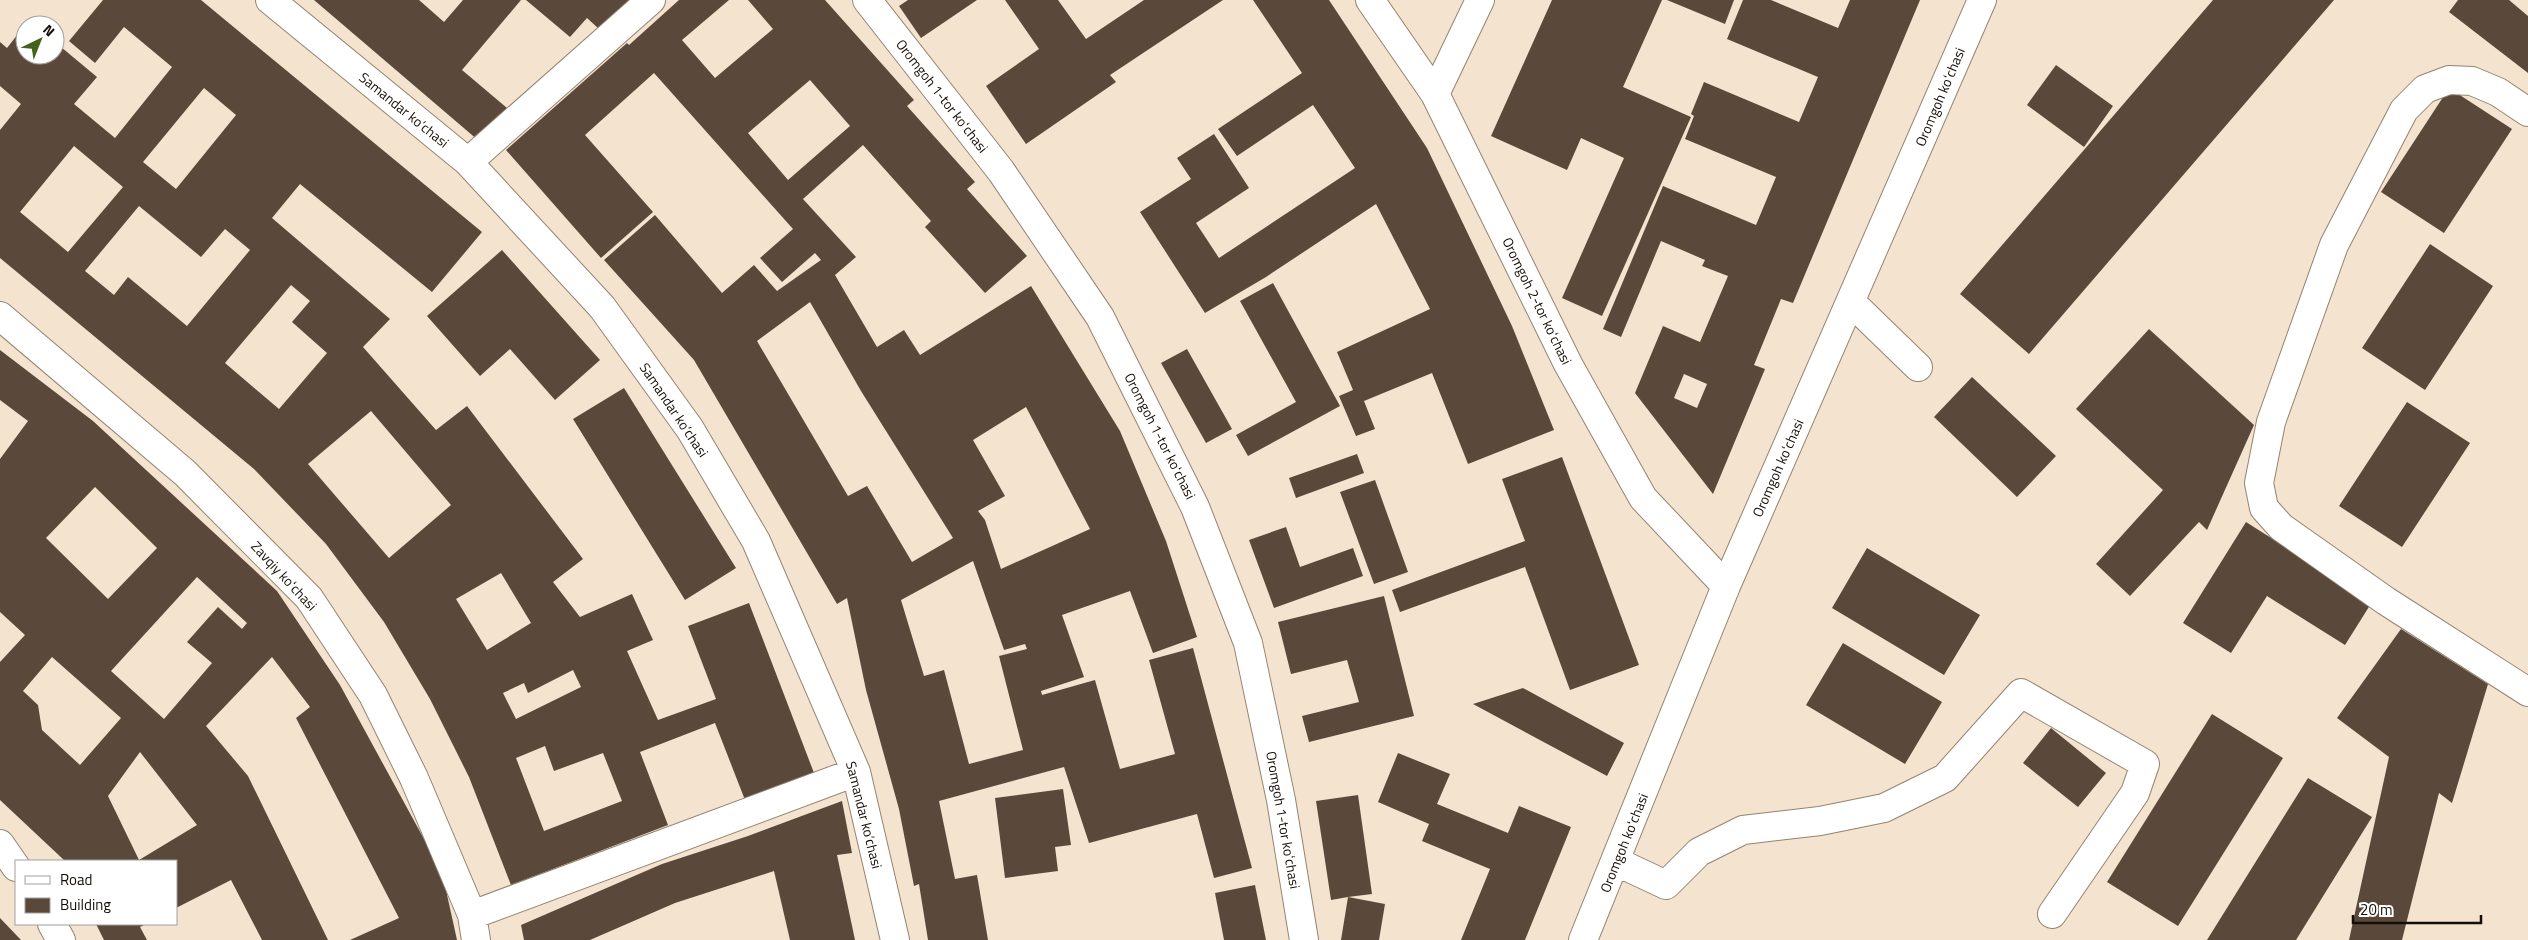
<svg xmlns="http://www.w3.org/2000/svg" width="2528" height="940" viewBox="0 0 2528 940" font-family="'Titillium Web',sans-serif">
	<style>
		.building { fill: #5a493a; fill-rule: evenodd }
		.lines { fill: none; stroke-linecap: round; stroke-linejoin: round }
		.minor-casing { stroke: #938471; stroke-width: 30 }
		.minor { stroke: #fff; stroke-width: 28 }
		.labels { text-anchor: middle; stroke-width: 5; stroke-linejoin: round; paint-order: stroke }
		.street-label { font-size: 14px; fill: #140e07; stroke: #fff }
	</style>
	<rect width="100%" height="100%" fill="#f4e3ce"/>
	<!-- building -->
	<path class="building" d="M103 0H201L482 232 432 292 300 184 272 218 390 319 363 347 436 430 467 406 583 559 553 582 580 617 632 594 653 640 627 651 658 720 716 699 688 626 749 603 814 773 745 800 715 723 640 752 668 825 511 885 469 777 430 699 384 622 326 544 254 469 0 258V130L21 104 0 86V42L7 48 25 25V55H55V42L97 77 74 104 115 138 172 67 124 27 95 63 69 41ZM204 88 236 115 176 189 143 162ZM74 146 123 187 68 252 20 212ZM139 206 201 257 225 229 250 250 187 326 128 277 114 295 85 271ZM291 285 310 301 292 322 327 353 279 409 225 363ZM371 411 451 505 389 558 308 464ZM501 573 531 623 487 650 456 599ZM573 670 581 687 516 719 503 693 524 683 528 693ZM545 746 554 771 603 753 622 801 544 831 516 758Z
		M314 0H419L444 22 463 0H521L462 70 507 108 479 141Z
		M526 0H632L599 29 587 18 570 37Z
		M679 0H729L682 40 715 78 773 29 748 0H825L914 100 907 106 975 182 967 189 1027 256 985 293 925 227 931 221 863 145 803 199 856 257 835 275 877 347 904 330 920 355 1031 286 1120 431 1166 541 1197 637 1153 653 1130 591 1062 615 1084 677 1041 691 1042 695 1095 680 1120 769 1175 754 1149 660 1193 648 1252 868 1214 878 1197 814 1089 843 1064 767 939 801 955 879 977 875 988 940H928L919 884 914 886 899 809 866 690 847 598 837 604 694 360 604 260 655 215 722 293 754 265 777 291 821 260 815 253 782 282 760 258 793 229 654 73 585 135 653 212 601 258 506 150 627 43 629 45ZM810 80 850 126 788 180 748 133ZM810 302 861 391 953 538 912 562 867 486 848 496 757 341ZM1026 407 1090 529 1001 569 985 520 978 511 1005 496 973 440ZM973 561 1004 650 1025 644 1027 649 999 656 1023 750 969 764 944 670 924 676 901 600Z
		M908 0H977L921 38 899 6Z
		M1005 0H1058L1086 39 1144 0H1223L1110 75 1116 82 1026 144 986 86 1039 49Z
		M1253 0H1329L1427 148 1512 326 1554 430 1468 464 1432 373 1364 401 1375 429 1356 436 1339 396 1353 390 1337 352 1430 309 1376 204 1266 277 1205 313 1140 212 1191 179 1177 158 1214 134 1249 188 1196 223 1219 258 1355 168 1313 105 1237 156 1218 129 1302 73Z
		M1552 0H1662L1623 87 1691 117 1602 316 1562 298 1624 158 1581 138 1567 170 1491 136Z
		M1667 0H1734L1725 24Z
		M1743 0H1771L1838 28 1850 0H1920L1793 303 1781 299 1754 365 1765 369 1713 494 1635 393 1663 326 1700 342 1728 276 1702 266 1705 260 1661 241 1621 337 1603 329 1663 186 1756 225 1776 177 1685 139 1694 116 1691 114 1704 82 1799 122 1818 77 1727 39ZM1684 374 1707 384 1697 408 1674 398Z
		M2213 0H2334L2029 354 1960 294Z
		M2458 0H2509L2528 16V73L2449 12Z
		M2056 65 2113 106 2084 147 2027 105Z
		M2449 88 2512 129 2444 233 2381 192Z
		M2430 244 2493 286 2425 390 2362 348Z
		M502 250 600 360 555 400 510 349 480 376 427 316Z
		M1273 283 1340 406 1248 456 1236 435 1296 402 1240 301Z
		M2149 329 2254 425 2207 530 2199 522 2130 596 2096 564 2163 490 2076 409Z
		M1187 349 1232 429 1206 443 1161 363Z
		M0 350 93 421 277 591 340 685 442 872 457 940H350L399 918 296 718 310 707 272 657 206 726 248 776 328 940H262L231 880 176 908V861H65L0 800V662L25 635 0 612V459L28 421 0 400ZM95 487 157 548 108 599 46 538ZM197 577 247 623 242 629 218 607 187 642 212 663 164 719 111 671ZM52 657 121 718 80 765 42 730 38 705 23 691ZM140 752 197 825 139 860 108 796Z
		M1972 377 2056 456 2017 497 1934 417Z
		M624 388 736 568 685 600 573 419Z
		M2407 402 2470 443 2402 547 2339 506Z
		M1357 454 1364 473 1296 498 1289 478Z
		M1562 457 1639 665 1570 690 1525 567 1400 612 1392 590 1525 541 1502 479Z
		M1375 480 1408 572 1374 584 1340 492Z
		M2246 522 2372 602 2345 645 2267 596 2231 653 2183 623Z
		M1286 527 1300 567 1353 548 1363 576 1274 608 1249 540Z
		M1867 548 1980 615 1944 675 1832 608Z
		M1384 596 1414 716 1309 742 1302 716 1359 702 1347 660 1291 674 1278 622Z
		M2401 629 2488 684 2452 803 2439 793 2402 940H2349L2389 757 2337 718Z
		M1843 643 1942 702 1905 764 1806 705Z
		M1523 688 1624 743 1607 776 1473 704Z
		M2212 714 2283 758 2178 926 2107 882Z
		M2051 728 2106 773 2078 807 2023 763Z
		M1398 753 1450 774 1437 804 1508 833 1519 806 1571 827 1525 940H1461L1490 869 1422 841 1429 824 1378 802Z
		M2308 778 2372 817 2296 940H2207Z
		M1063 789 1071 845 1055 847 1058 871 1005 878 995 798Z
		M1358 795 1372 894 1348 897 1385 904 1379 940H1341L1348 897 1331 900 1316 801Z
		M842 801 852 853 837 855 855 940H790L774 871 675 903 590 940H524L521 925 662 864 748 836Z
		M1255 885 1266 940H1224L1215 893Z
		M0 918 21 940H0Z
		M96 924H146L140 927 147 940H104Z"/>
	<g class="lines">
		<defs>
			<path id="minor" d="M270 0 468 162 602 307 690 429 756 541 856 772 895 940
				M867 0 1001 171 1100 317 1195 507 1248 643 1281 800 1304 940
				M1370 0 1435 94 1568 364 1643 498 1726 586
				M1435 94 1480 0
				M2528 112 2498 92 2472 81 2449 80 2425 89 2404 110 2334 245 2271 422 2259 483 2264 508 2281 527 2386 601 2528 692
				M468 162 651 0
				M1851 302 1918 367
				M0 316 185 473 309 598 373 695 414 778 472 915 476 940
				M0 844 16 867
				M1617 862 1666 885 1699 852 1743 830 1820 821 1884 808 1945 778 2021 693 2145 764 2135 793 2052 914
				M472 915 856 772
				M52 924 61 940
				M1583 940 1726 586 1982 0"/>
		</defs>
		<!-- minor casing -->
		<use href="#minor" class="minor-casing"/>
		<!-- minor -->
		<use href="#minor" class="minor"/>
	</g>
	<g class="labels">
		<!-- street labels -->
		<g class="street-label">
			<text transform="translate(942 96) rotate(52)" y="5">Oromgoh 1-tor koʻchasi</text>
			<text transform="translate(1940 97) rotate(-67)" y="5">Oromgoh koʻchasi</text>
			<text transform="translate(404 110) rotate(39)" y="5">Samandar ko‘chasi</text>
			<text transform="translate(1537 301) rotate(64)" y="5">Oromgoh 2-tor koʻchasi</text>
			<text transform="translate(674 410) rotate(56)" y="5">Samandar ko‘chasi</text>
			<text transform="translate(1160 436) rotate(63)" y="5">Oromgoh 1-tor koʻchasi</text>
			<text transform="translate(1778 468) rotate(-66)" y="5">Oromgoh koʻchasi</text>
			<text transform="translate(284 576) rotate(47)" y="5">Zavqiy koʻchasi</text>
			<text transform="translate(864 815) rotate(76)" y="5">Samandar ko‘chasi</text>
			<text transform="translate(1283 820) rotate(80)" y="5">Oromgoh 1-tor koʻchasi</text>
			<text transform="translate(1624 843) rotate(-68)" y="5">Oromgoh koʻchasi</text>
		</g>
	</g>
	<!-- legend -->
	<rect x="15" y="860" width="162" height="65" fill="#ffffff" stroke="#a19f9c"/>
	<rect x="25" y="876" width="25" height="8" fill="#ffffff" stroke="#a19f9c"/>
	<text x="60" y="885" font-size="15" fill="#140e07">Road</text>
	<rect x="25" y="898" width="25" height="15" fill="#5a493a" stroke="#a19f9c"/>
	<text x="60" y="910" font-size="15" fill="#140e07">Building</text>
	<!-- north arrow -->
	<g transform="translate(40 40) rotate(43)"><circle r="24" fill="#ffffff" stroke="#a19f9c"/>
	<path d="M0-4L9 19L0 12L-9 19Z" fill="#426319"/>
	<text y="-8" font-size="14" font-weight="bold" text-anchor="middle" fill="#140e07">N</text>
	</g>
	<!-- scale -->
	<path d="M2353 915v8h128v-8" fill="none" stroke="#140e07" stroke-width="2.5"/>
	<text x="2360" y="915" font-size="15" fill="#140e07" stroke="#ffffff" stroke-width="4" paint-order="stroke">20 m</text>
</svg>
